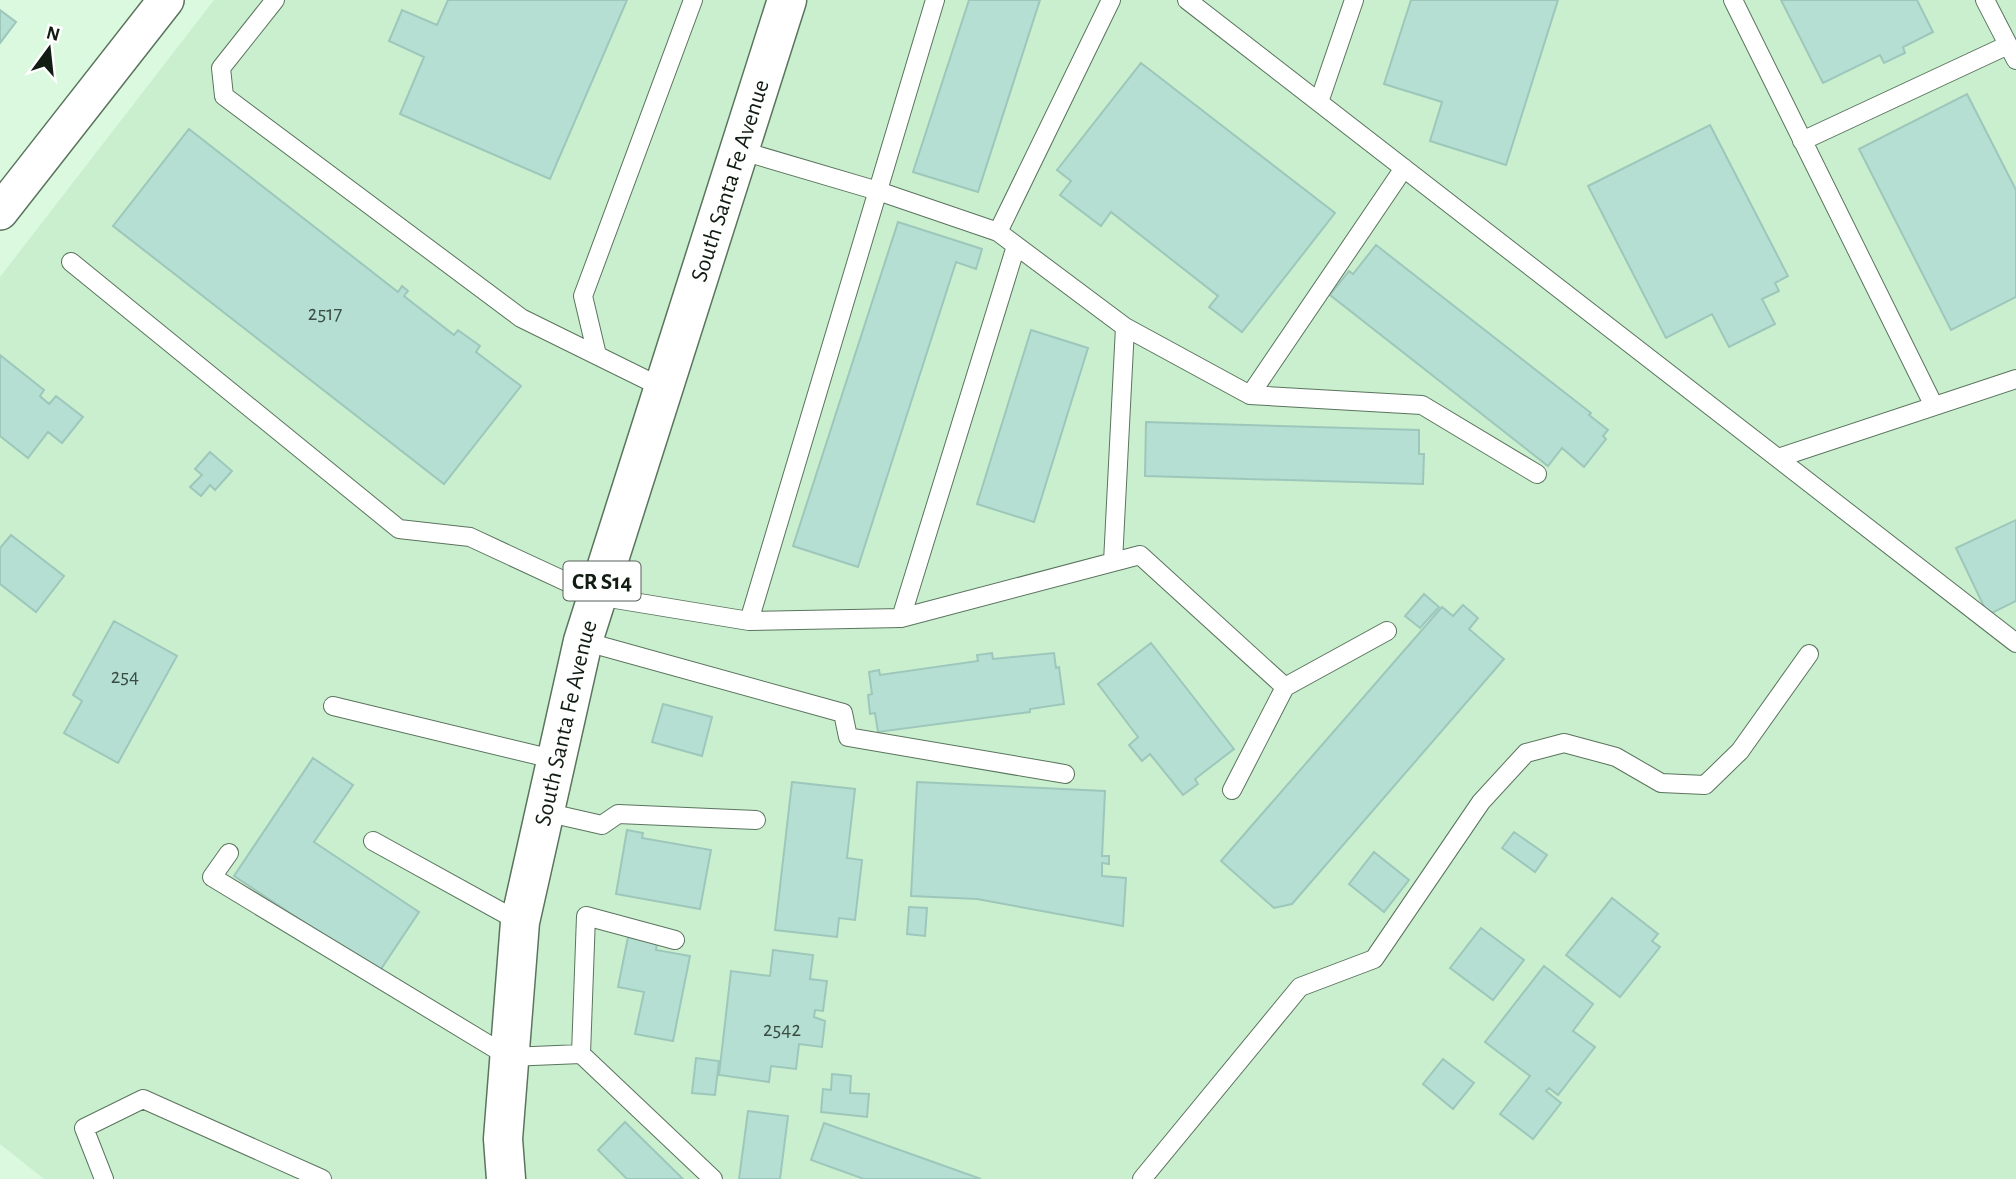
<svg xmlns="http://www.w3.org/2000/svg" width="2016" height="1179" viewBox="0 0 2016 1179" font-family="'Alegreya Sans',sans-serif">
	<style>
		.built { fill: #caefcf }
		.building { fill: #b4dfd2; stroke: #9ec7bb; stroke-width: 2 }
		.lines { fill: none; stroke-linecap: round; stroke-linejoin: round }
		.service-casing { stroke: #5a745d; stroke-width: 20 }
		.minor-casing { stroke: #5a745d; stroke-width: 38 }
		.primary-casing { stroke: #5a745d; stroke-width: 41 }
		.service { stroke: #fff; stroke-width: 18 }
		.minor { stroke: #fff; stroke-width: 35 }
		.primary { stroke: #fff; stroke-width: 38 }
		.labels { text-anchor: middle; stroke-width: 7; stroke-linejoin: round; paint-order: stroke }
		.number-label { font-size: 21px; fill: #3a4d43 }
		.shield { fill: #fff; stroke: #58605a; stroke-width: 2 }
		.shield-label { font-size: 23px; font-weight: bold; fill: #111c13 }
		.street-label { font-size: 24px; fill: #111c13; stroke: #fff }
	</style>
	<rect width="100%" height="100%" fill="#daf9de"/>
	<!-- built -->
	<path class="built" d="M214 0H2016V1179H44L0 1144V277Z"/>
	<!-- building -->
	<path class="building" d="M448 0H627L550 179 400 114 424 57 389 41 402 10 437 25Z
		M969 0H1040L978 192 913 172Z
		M1411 0H1558L1506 165 1430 141 1442 102 1384 84Z
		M1781 0H1917L1933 32 1903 47 1905 53 1884 63 1880 55 1823 83Z
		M0 10 16 22 0 43Z
		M1141 63 1335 213 1242 332 1209 307 1218 296 1111 212 1101 226 1060 195 1071 181 1057 170Z
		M1967 94 2016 190V297L1951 330 1859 149Z
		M1710 125 1788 276 1775 283 1779 291 1762 299 1775 324 1729 347 1712 314 1666 338 1588 186Z
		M189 129 398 292 402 286 408 291 404 296 454 335 458 330 480 346 476 352 521 386 444 484 113 226Z
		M898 222 982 249 976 269 956 262 858 567 793 546Z
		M1376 245 1591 413 1589 415 1608 430 1603 436 1606 439 1584 467 1562 448 1548 466 1330 295 1349 271 1353 274Z
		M1031 330 1088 348 1034 522 977 504Z
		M0 355 44 390 40 396 49 404 56 396 83 417 62 443 48 432 28 458 0 436Z
		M1146 422 1419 430V454H1424L1423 484 1145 476Z
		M210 452 232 471 215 490 210 485 201 496 190 487 202 475 195 469Z
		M2016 520V601L1988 615 1956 548Z
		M11 535 64 576 36 612 0 584V548Z
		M1424 594 1439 607 1420 628 1405 616Z
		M1463 605 1478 618 1469 629 1504 659 1292 904 1274 908 1221 861 1442 607 1453 616Z
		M114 621 177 656 118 763 64 733 82 701 73 695Z
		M1151 643 1234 749 1195 779 1198 784 1183 795 1150 754 1142 761 1129 745 1138 737 1098 684Z
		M992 653 993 659 1054 653 1056 668 1059 667 1064 704 1030 709V712L878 732 875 713 870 714 868 695 872 694 869 672 879 670 880 675 978 661 977 655Z
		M663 704 712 717 702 756 652 742Z
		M313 758 353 785 314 842 419 912 379 972 234 876Z
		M792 782 855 789 847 858 862 860 855 920 839 918 837 937 775 930Z
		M917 782 1105 791 1102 856H1109V864L1102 863V876L1126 878 1123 926 977 899 911 896Z
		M627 830 643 833 642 838 711 850 700 909 616 894Z
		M1514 832 1547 855 1535 872 1502 848Z
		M1374 852 1409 880 1384 912 1349 884Z
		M1612 898 1658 934 1652 941 1660 947 1620 997 1566 955Z
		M909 907 927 908 925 936 907 934Z
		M1481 928 1524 960 1493 1000 1450 968Z
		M628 937 657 943 656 950 690 956 673 1041 635 1034 644 992 618 987Z
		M773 950 813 955 810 979 827 981 823 1011 815 1010 814 1017 825 1021 822 1047 799 1044 796 1069 771 1066 769 1082 719 1075 731 971 770 976Z
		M1544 966 1593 1004 1573 1031 1595 1047 1558 1095 1549 1088 1546 1091 1561 1103 1533 1139 1500 1114 1530 1076 1485 1042Z
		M696 1058 719 1061 715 1095 692 1093Z
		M1443 1059 1474 1083 1453 1109 1423 1084Z
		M832 1074 851 1076 850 1093 869 1094 867 1117 821 1112 823 1089 831 1090Z
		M748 1111 788 1116 780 1179H739Z
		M625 1122 683 1179H627L598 1150Z
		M824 1123 981 1179H864L811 1160Z"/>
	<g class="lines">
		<defs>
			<path id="service" d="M275 0 221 68 224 96 521 318 663 388
				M1187 0 2016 643
				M1733 0 1934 406
				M1985 0 2016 60
				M1319 102 1354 0
				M1802 141 2008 45
				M739 150 878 191 998 232 1125 327 1113 562
				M998 232 1111 0
				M71 262 399 529 470 537 597 596 749 621 935 0
				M1125 327 1250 395 1404 168
				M597 355 583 296 693 0
				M1250 395 1422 405 1537 474
				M1778 458 2016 379
				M901 618 1016 246
				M749 621 901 618 1140 555 1285 687 1387 631
				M583 641 843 713 848 737 1065 774
				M333 706 557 760
				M1232 790 1285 687
				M545 812 602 825 618 814 756 820
				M373 841 520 922
				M229 853 212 877 509 1057 581 1054 586 916 675 940
				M581 1054 713 1179
				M104 1179 84 1128 143 1099 322 1179
				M1142 1179 1300 987 1374 959 1481 802 1526 753 1564 743 1616 757 1661 783 1705 785 1740 751 1809 654"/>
			<path id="minor" d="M0 212 166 0"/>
			<g id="primary">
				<path id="s1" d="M506 1179 503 1139 520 922 583 641 787 0"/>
			</g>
		</defs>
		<!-- service casing -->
		<use href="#service" class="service-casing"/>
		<!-- minor casing -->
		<use href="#minor" class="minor-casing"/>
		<!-- primary casing -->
		<use href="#primary" class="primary-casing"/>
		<!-- service -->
		<use href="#service" class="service"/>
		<!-- minor -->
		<use href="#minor" class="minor"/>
		<!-- primary -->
		<use href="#primary" class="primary"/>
	</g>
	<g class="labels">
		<!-- number labels -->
		<g class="number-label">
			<text x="325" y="320">2517</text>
			<text x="125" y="683">254</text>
			<text x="782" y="1036">2542</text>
		</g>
		<!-- shield labels -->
		<rect class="shield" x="563.5" y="561.5" width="77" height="39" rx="5"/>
		<g class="shield-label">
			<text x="602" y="589">CR S14</text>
		</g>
		<!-- street labels -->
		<g class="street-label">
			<text dy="8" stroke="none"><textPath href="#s1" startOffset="1029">South Santa Fe Avenue</textPath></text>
			<text dy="8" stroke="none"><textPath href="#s1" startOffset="462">South Santa Fe Avenue</textPath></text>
		</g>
	</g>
	<!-- north arrow -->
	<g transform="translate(49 49) rotate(15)" stroke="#ffffff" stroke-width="5" paint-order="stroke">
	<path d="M0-5L12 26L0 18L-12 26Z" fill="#111c13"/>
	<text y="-10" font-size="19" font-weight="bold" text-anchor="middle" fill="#111c13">N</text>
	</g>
</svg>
